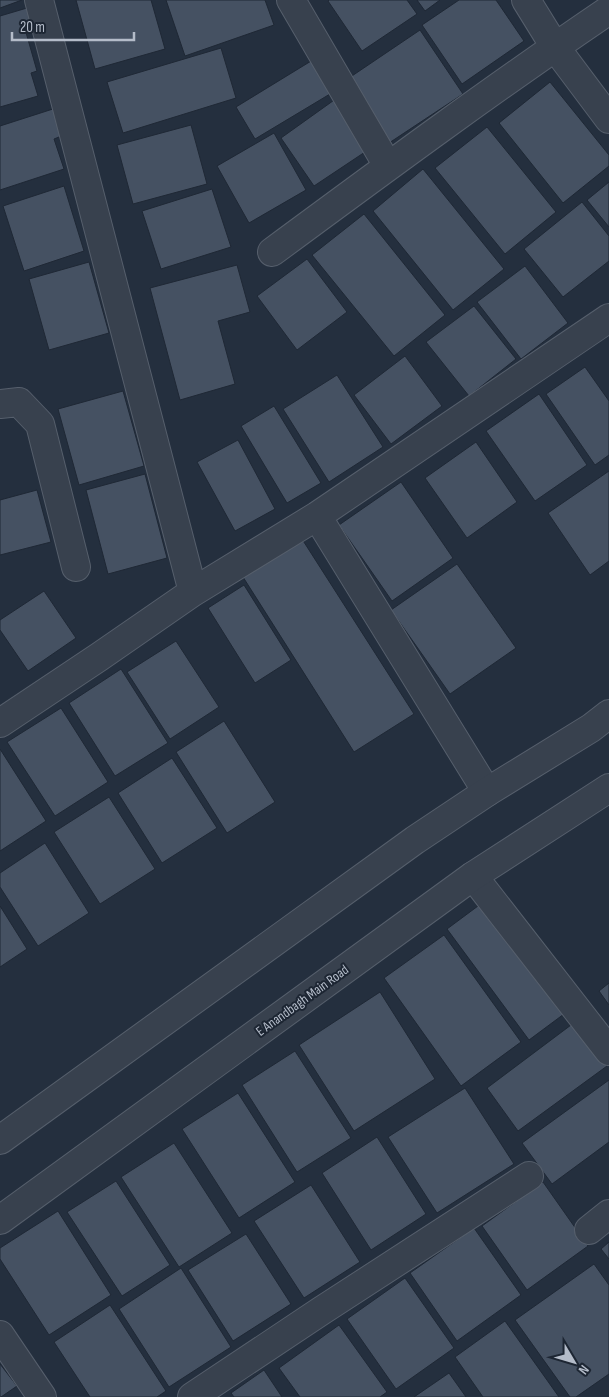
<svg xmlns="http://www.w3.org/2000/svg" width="609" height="1397" viewBox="0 0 609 1397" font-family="'Sofia Sans Condensed',sans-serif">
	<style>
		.building { fill: #455162; stroke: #1f2835 }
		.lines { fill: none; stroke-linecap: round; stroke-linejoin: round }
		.minor-casing { stroke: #565f6c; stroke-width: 30 }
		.tertiary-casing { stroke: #565f6c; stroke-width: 30 }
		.minor { stroke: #38414e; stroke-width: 28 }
		.tertiary { stroke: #38414e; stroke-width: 28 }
		.labels { text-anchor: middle; stroke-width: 4; stroke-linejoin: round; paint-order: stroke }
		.street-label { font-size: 14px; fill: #b4bcc9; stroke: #1d2633 }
	</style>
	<rect width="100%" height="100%" fill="#242f3e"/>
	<!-- building -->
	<path class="building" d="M0 0H22L0 8Z
		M76 0H151L165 49 95 69Z
		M166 0H265L274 25 185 56Z
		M329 0H407L417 14 362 51 328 1Z
		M417 0H440L425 11Z
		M459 0H496L524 41 462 84 422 25Z
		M27 8 32 27 25 29 37 71 31 73 38 96 0 107V16Z
		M420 30 463 94 386 145 343 82Z
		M221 48 236 98 123 133 107 82Z
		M316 58 335 91 255 139 236 107Z
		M550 82 609 155V166L563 203 499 123Z
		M337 98 371 148 314 186 281 138Z
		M56 108 64 135 54 139 64 169 0 190V126Z
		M191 125 207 184 133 204 117 145Z
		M487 127 556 212 505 254 435 168Z
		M274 133 306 190 249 223 217 166Z
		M423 169 504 269 453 310 373 211Z
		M609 182V227L587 200Z
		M64 186 84 251 24 271 3 206Z
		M212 189 231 247 161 269 142 211Z
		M582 202 609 236V261L563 297 524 249Z
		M364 214 445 315 394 356 312 255Z
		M307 259 347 312 297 350 257 296Z
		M89 262 109 333 49 350 29 279Z
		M237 265 250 312 218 321 235 384 180 400 150 288Z
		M525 266 568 323 521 359 477 302Z
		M474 306 516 359 469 396 426 342Z
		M405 356 442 406 391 444 354 395Z
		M585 367 609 401V455L595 465 546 394Z
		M337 375 383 447 329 482 283 409Z
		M123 391 144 466 79 485 58 409Z
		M539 394 587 465 535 501 486 431Z
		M274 406 321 483 287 503 241 426Z
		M238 440 275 509 235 531 197 462Z
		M476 442 517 502 467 538 425 478Z
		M609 471V561L590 575 548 513Z
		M145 474 167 558 108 574 86 490Z
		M401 482 453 558 392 601 339 525Z
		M37 490 51 542 0 555V500Z
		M302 539 414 714 354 752 243 577Z
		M457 564 516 648 450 694 391 610Z
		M244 585 291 660 255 683 208 608Z
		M44 591 76 638 28 671 0 630V620Z
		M176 641 219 707 170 739 127 672Z
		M121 669 168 743 115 776 69 703Z
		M61 708 108 782 55 816 7 742Z
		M224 721 275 802 227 833 176 752Z
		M0 749 46 821 0 851Z
		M172 758 217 828 162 863 118 793Z
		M109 797 155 869 100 904 54 832Z
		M45 843 89 913 38 946 0 887V873Z
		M482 903 564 1014 529 1040 447 929Z
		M0 906 27 949 0 967Z
		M444 935 521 1042 461 1086 384 978Z
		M609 983V1005L599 991Z
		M380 992 435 1079 354 1131 299 1045Z
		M575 1022 607 1066 518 1131 487 1088Z
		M295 1051 351 1138 297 1172 242 1085Z
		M609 1080V1142L552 1184 522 1143Z
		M465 1088 514 1164 437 1213 388 1137Z
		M238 1093 295 1182 239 1218 182 1129Z
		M377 1137 426 1214 371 1250 322 1173Z
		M174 1143 232 1233 179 1267 121 1177Z
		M116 1181 170 1265 122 1296 67 1212Z
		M543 1182 588 1246 527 1290 482 1226Z
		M311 1185 360 1262 304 1298 254 1221Z
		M58 1211 111 1295 49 1335 0 1259V1248Z
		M474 1228 521 1295 457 1341 410 1273Z
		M246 1234 291 1304 233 1341 188 1270Z
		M609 1242V1259L601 1249Z
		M594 1264 609 1285V1374L576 1397H570L515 1320Z
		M181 1268 231 1347 169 1387 119 1309Z
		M405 1278 454 1348 396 1389 347 1319Z
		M110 1305 166 1391 157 1397H90L54 1342Z
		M505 1321 559 1397H483L455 1357Z
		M339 1325 387 1392 380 1397H300L279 1368Z
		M0 1364 17 1386 1 1397H0Z
		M264 1370 282 1397H234L231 1393Z
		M449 1373 466 1397H414Z"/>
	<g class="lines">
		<defs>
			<path id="minor" d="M39 0 193 592
				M291 0 388 166
				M526 0 555 47 609 119
				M272 252C383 170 494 88 609 10
				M0 404 19 402 40 424 76 567
				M317 516 487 792
				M0 723 99 657 193 592 317 516 609 318
				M473 876 609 1051
				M589 1230 609 1214
				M0 1335 42 1397
				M192 1397 321 1311 529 1176"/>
			<path id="tertiary" d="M0 1140 415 840 487 792 591 728 609 714
				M0 1220 473 876 609 788"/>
		</defs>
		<!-- minor casing -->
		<use href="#minor" class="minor-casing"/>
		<!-- tertiary casing -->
		<use href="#tertiary" class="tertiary-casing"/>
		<!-- minor -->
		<use href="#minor" class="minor"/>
		<!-- tertiary -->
		<use href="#tertiary" class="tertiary"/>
	</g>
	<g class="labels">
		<!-- street labels -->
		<g class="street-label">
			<text transform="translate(302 1000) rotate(-36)" y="5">E Anandbagh Main Road</text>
		</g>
	</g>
	<!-- north arrow -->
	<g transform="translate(574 1362) rotate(128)" stroke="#1d2633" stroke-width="4" paint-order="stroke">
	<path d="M0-4L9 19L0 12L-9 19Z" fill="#b4bcc9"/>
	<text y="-8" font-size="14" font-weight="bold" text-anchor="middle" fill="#b4bcc9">N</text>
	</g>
	<!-- scale -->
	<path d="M12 32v8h122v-8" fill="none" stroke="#b4bcc9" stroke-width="2.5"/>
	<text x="20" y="32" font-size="15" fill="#b4bcc9" stroke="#1d2633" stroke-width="4" paint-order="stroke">20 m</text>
</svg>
